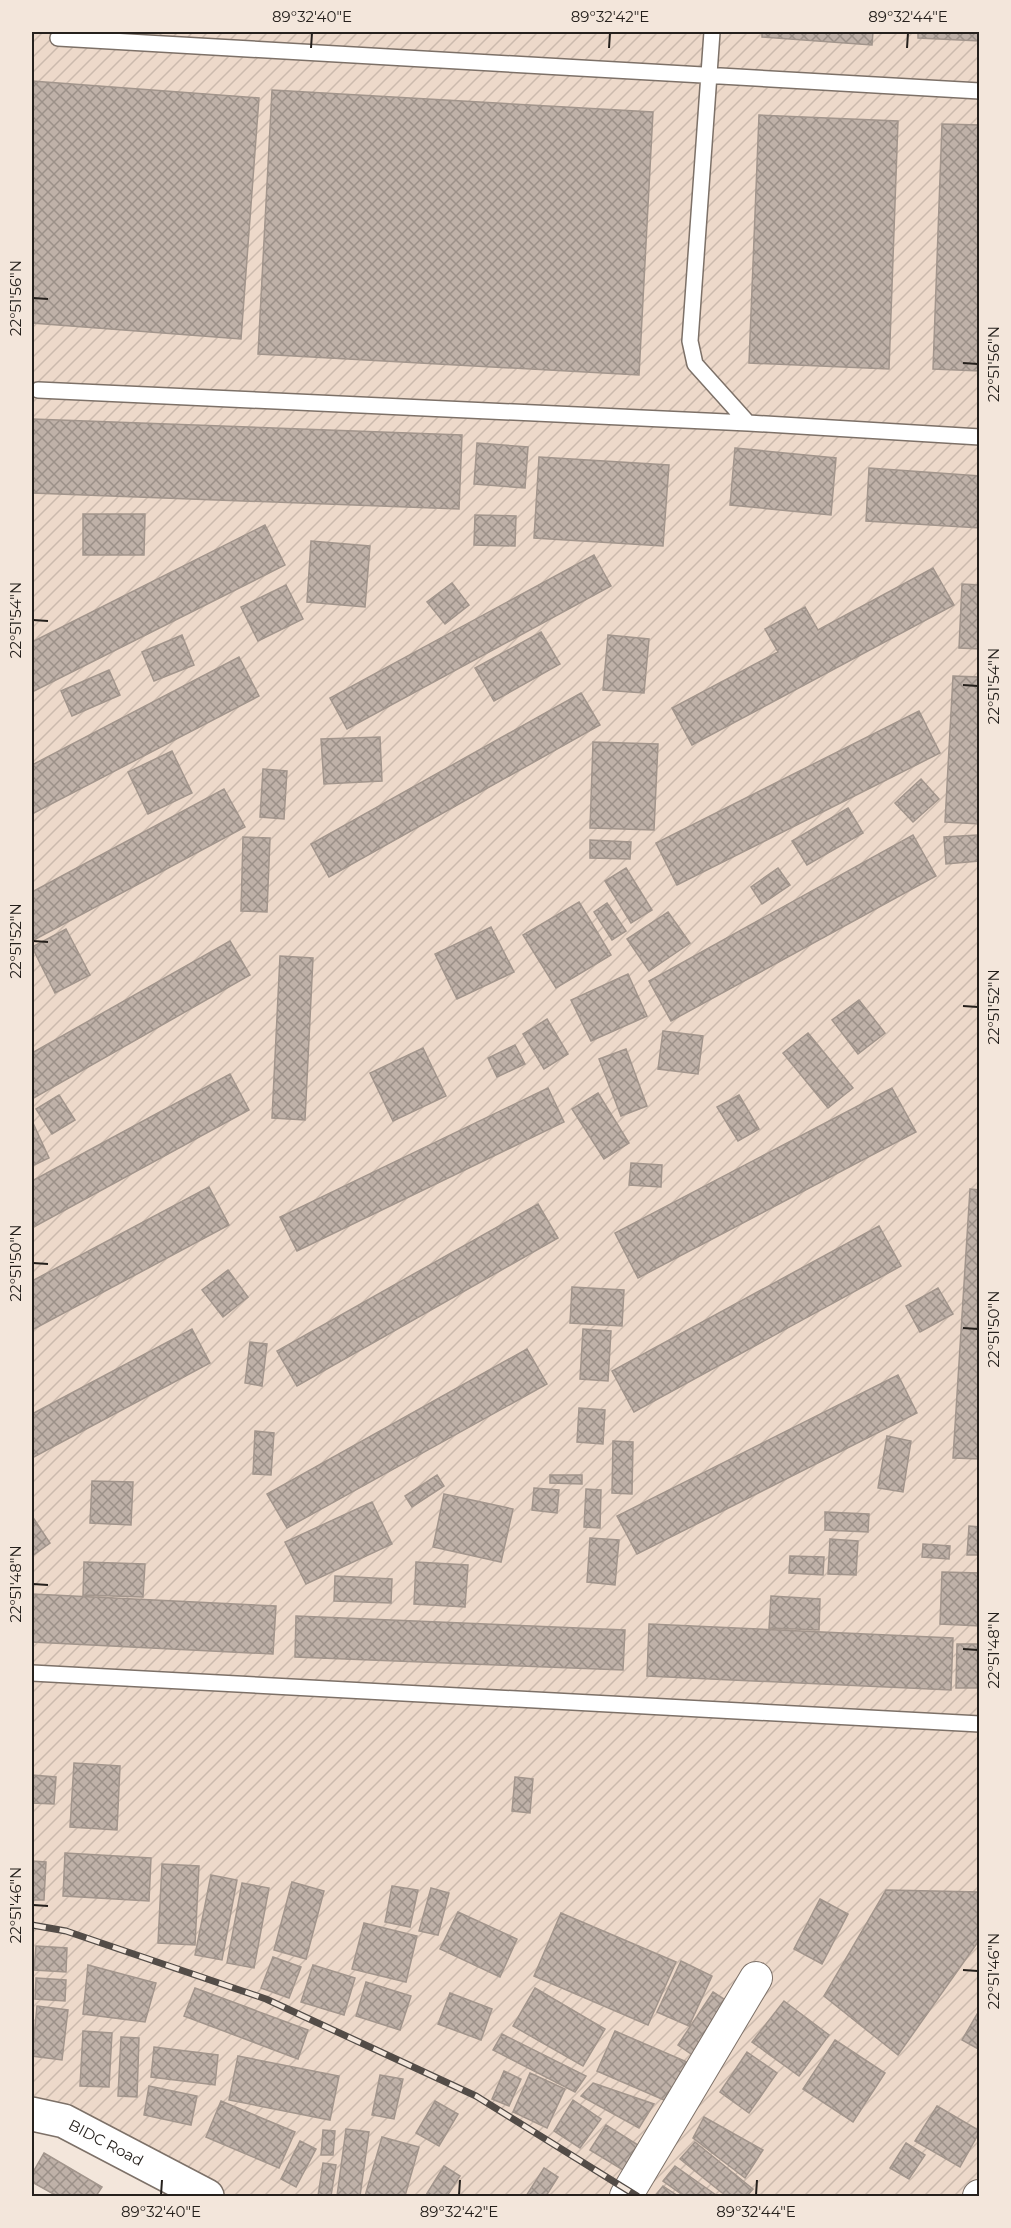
<svg xmlns="http://www.w3.org/2000/svg" width="1011" height="2228" viewBox="0 0 1011 2228" font-family="Montserrat,sans-serif">
	<style>
		.industrial { fill: url(#industrial-furrows) }
		.building { fill: url(#building-cross-hatch); stroke: #a2958c; stroke-width: 1.5 }
		.lines { fill: none; stroke-linecap: round; stroke-linejoin: round }
		.service-casing { stroke: #7d7168; stroke-width: 18 }
		.minor-casing { stroke: #7d7168; stroke-width: 34 }
		.secondary-casing { stroke: #7d7168; stroke-width: 36 }
		.service { stroke: #fff; stroke-width: 15 }
		.minor { stroke: #fff; stroke-width: 32 }
		.secondary { stroke: #fff; stroke-width: 33 }
		.rail-casing { stroke: #534c47; stroke-width: 7 }
		.rail { stroke: #f3e6db; stroke-width: 4.5; stroke-dasharray: 14; stroke-linecap: butt }
		.ticks { fill: none; stroke: #25201c; stroke-width: 2 }
		.labels { text-anchor: middle; stroke-width: 6; stroke-linejoin: round; paint-order: stroke }
		.street-label { font-size: 15px; fill: #25201c; stroke: #f3e6db }
		.neatline { fill: none; stroke: #25201c; stroke-width: 2 }
		.ticks-label { font-size: 15px; text-anchor: middle; fill: #25201c }
	</style>
	<defs>
		<pattern id="industrial-furrows" width="10" height="10" patternUnits="userSpaceOnUse" patternTransform="scale(1.5)"><rect width="10" height="10" fill="#edd9ca"/><path d="M-1 1l2-2M0 10L10 0M9 11l2-2" fill="none" stroke="#cbbaad"/></pattern>
		<pattern id="building-cross-hatch" width="8" height="8" patternUnits="userSpaceOnUse" patternTransform="scale(1.5)"><rect width="8" height="8" fill="#bfb1a8"/><path d="M0 0l8 8M0 8l8-8" fill="none" stroke="#9b9088"/></pattern>
	</defs>
	<rect width="100%" height="100%" fill="#f3e6db"/>
	<!-- industrial -->
	<path class="industrial" d="M32 32H979V2196H230L32 2098Z"/>
	<!-- building -->
	<path class="building" d="M762 32H873L872 45 762 37Z
		M918 32H980V41L918 38Z
		M32 81 259 98 241 339 32 323Z
		M272 90 653 112 639 375 258 354Z
		M759 115 898 121 889 369 749 363Z
		M942 124 980 125V371L933 369Z
		M32 419 462 435 459 509 32 493Z
		M477 443 528 447 525 488 474 484Z
		M735 448 836 458 831 515 730 505Z
		M539 457 669 465 663 546 534 538Z
		M869 468 980 476V528L866 521Z
		M83 514H145L144 555H83Z
		M475 515 516 516 515 546 474 545Z
		M265 525 285 565 32 692V642Z
		M311 541 370 546 365 607 307 602Z
		M594 555 611 586 347 729 330 698Z
		M933 568 954 605 692 745 672 708 778 652 765 629 805 607 818 630Z
		M452 583 469 605 445 624 427 602Z
		M962 584 980 585V649L959 648Z
		M286 585 303 619 258 641 241 607Z
		M541 632 560 664 494 701 475 668Z
		M182 635 194 665 154 681 142 652Z
		M608 635 649 639 644 693 603 690Z
		M239 657 259 696 32 814V765Z
		M109 670 120 695 72 716 61 691Z
		M953 676 980 677V824L945 822Z
		M581 693 600 725 329 877 311 844Z
		M919 711 940 753 677 885 656 843Z
		M380 737 382 781 324 784 321 739Z
		M593 742 658 744 654 830 590 828Z
		M172 751 192 793 148 814 128 772Z
		M263 769 287 771 284 819 260 817Z
		M921 779 939 799 913 822 895 803Z
		M224 789 245 827 32 941V892Z
		M848 808 863 833 807 865 792 841Z
		M913 835 936 876 671 1021 649 981Z
		M977 835 979 861 946 864 944 837Z
		M243 837 270 838 267 912 241 911Z
		M590 840 631 842 630 859 590 858Z
		M626 868 652 910 631 923 605 881Z
		M778 868 790 885 762 904 751 887Z
		M579 902 611 955 556 988 523 935Z
		M607 903 626 931 612 940 594 912Z
		M668 912 690 943 649 971 627 939Z
		M491 927 514 972 457 999 435 954Z
		M66 929 90 975 55 993 32 947Z
		M230 941 250 975 32 1099V1053Z
		M280 956 313 958 305 1120 272 1118Z
		M628 974 647 1016 591 1041 571 1000Z
		M859 1000 885 1033 858 1054 832 1020Z
		M547 1019 568 1054 544 1069 523 1034Z
		M663 1031 703 1036 698 1074 658 1069Z
		M808 1033 853 1088 828 1108 783 1053Z
		M515 1045 525 1064 497 1077 488 1058Z
		M423 1048 446 1096 393 1121 370 1073Z
		M626 1049 647 1106 621 1116 599 1059Z
		M230 1074 249 1110 32 1228V1181Z
		M548 1088 564 1122 297 1251 280 1217Z
		M892 1088 916 1132 638 1278 615 1233Z
		M598 1093 629 1143 604 1159 572 1109Z
		M59 1095 75 1120 52 1134 36 1109Z
		M739 1095 759 1129 738 1141 717 1107Z
		M33 1123 49 1158 32 1166V1124Z
		M631 1163 662 1165 661 1187 629 1185Z
		M209 1187 229 1225 32 1330V1281Z
		M970 1189 980 1190V1459L953 1458Z
		M538 1204 558 1238 297 1386 277 1351Z
		M879 1226 901 1266 634 1412 612 1371Z
		M228 1270 248 1297 223 1317 202 1290Z
		M572 1287 624 1290 622 1326 570 1323Z
		M938 1288 953 1314 920 1332 906 1306Z
		M192 1329 210 1363 32 1458V1414Z
		M583 1329 611 1331 608 1381 580 1379Z
		M250 1342 267 1344 262 1386 245 1383Z
		M527 1349 547 1384 287 1528 267 1494Z
		M898 1375 917 1413 637 1554 617 1516Z
		M579 1408 605 1410 603 1444 577 1442Z
		M255 1431 274 1433 271 1475 253 1474Z
		M887 1436 911 1441 903 1492 878 1488Z
		M613 1441 633 1442 632 1494 612 1493Z
		M437 1475 444 1486 412 1507 405 1496Z
		M550 1475H582V1484L550 1483Z
		M92 1481 133 1482 131 1525 90 1523Z
		M534 1488 559 1490 557 1513 532 1510Z
		M586 1489 601 1490 600 1528 584 1527Z
		M444 1494 513 1509 501 1562 433 1547Z
		M372 1502 392 1544 306 1584 285 1542Z
		M825 1512 869 1514 868 1532 825 1530Z
		M32 1516 50 1543 32 1556Z
		M969 1526 980 1527V1555H967Z
		M590 1538 619 1540 615 1585 587 1582Z
		M830 1539 858 1541 856 1575 828 1574Z
		M923 1544 950 1546 949 1559 922 1557Z
		M790 1556 824 1557 823 1575 789 1573Z
		M84 1562 145 1564 143 1597 83 1595Z
		M416 1562 468 1565 465 1607 414 1604Z
		M942 1572 980 1573V1626L940 1624Z
		M335 1576 392 1579 391 1603 334 1601Z
		M32 1594 276 1606 273 1654 32 1642Z
		M771 1596 820 1599 819 1630 769 1628Z
		M296 1616 625 1630 623 1670 295 1657Z
		M649 1624 953 1638 951 1690 647 1676Z
		M957 1644H980V1688H956Z
		M74 1763 120 1766 117 1830 70 1827Z
		M32 1775 56 1777 54 1804 32 1803Z
		M515 1777 533 1779 530 1813 512 1811Z
		M65 1853 151 1858 149 1901 63 1896Z
		M32 1861 46 1862 44 1900H32Z
		M162 1864 199 1866 195 1945 158 1943Z
		M211 1875 237 1880 222 1960 195 1955Z
		M292 1882 324 1891 306 1959 274 1950Z
		M242 1883 269 1888 254 1968 227 1963Z
		M392 1886 418 1890 410 1927 385 1922Z
		M431 1888 449 1893 438 1935 419 1931Z
		M886 1890 980 1892V1939L898 2055 824 1996Z
		M820 1899 848 1914 822 1964 794 1949Z
		M458 1912 517 1939 500 1977 440 1949Z
		M561 1913 676 1962 648 2025 534 1976Z
		M364 1923 417 1936 406 1982 352 1969Z
		M36 1946 67 1948 66 1972 34 1970Z
		M273 1957 301 1967 289 1998 261 1988Z
		M681 1961 712 1976 689 2026 657 2012Z
		M88 1965 156 1983 145 2022 83 2014Z
		M313 1965 355 1978 344 2015 301 2002Z
		M36 1978 66 1980 65 2001 35 1999Z
		M366 1982 411 1996 400 2030 356 2016Z
		M195 1988 308 2030 298 2059 184 2016Z
		M535 1988 605 2029 583 2066 513 2026Z
		M713 1992 730 2003 694 2056 678 2045Z
		M450 1993 492 2009 481 2040 438 2024Z
		M784 2001 829 2035 799 2076 752 2042Z
		M37 2006 68 2010 62 2060 32 2056Z
		M980 2009V2050L962 2040Z
		M83 2031 112 2033 109 2087 80 2086Z
		M615 2031 689 2063 671 2103 597 2071Z
		M502 2034 586 2076 575 2092 493 2050Z
		M121 2037 139 2038 137 2097 118 2096Z
		M835 2040 885 2073 853 2122 803 2089Z
		M154 2047 218 2055 215 2085 151 2077Z
		M747 2052 777 2073 749 2113 720 2092Z
		M238 2056 339 2076 330 2120 229 2100Z
		M504 2071 521 2079 509 2106 492 2099Z
		M530 2073 565 2089 547 2128 513 2112Z
		M380 2075 403 2079 394 2119 372 2115Z
		M593 2083 654 2104 639 2128 581 2096Z
		M149 2086 197 2096 191 2125 144 2115Z
		M573 2100 601 2119 580 2148 554 2131Z
		M221 2101 295 2132 279 2168 206 2137Z
		M435 2101 458 2114 439 2146 416 2133Z
		M937 2106 980 2131 960 2167 915 2141Z
		M704 2117 763 2150 745 2178 693 2138Z
		M606 2125 638 2145 623 2170 590 2150Z
		M346 2129 369 2132 360 2196H337Z
		M323 2130 335 2131 333 2155H321Z
		M382 2137 419 2147 405 2196H365Z
		M300 2141 316 2149 296 2187 281 2179Z
		M695 2142 753 2189 747 2196H726L680 2159Z
		M906 2143 925 2155 909 2179 890 2168Z
		M44 2153 102 2187 96 2196H57L32 2182V2174Z
		M323 2163 336 2165 331 2196H318Z
		M444 2166 460 2176 447 2196H428L426 2195Z
		M675 2166 716 2195 684 2196 663 2181Z
		M544 2168 558 2177 546 2196H526Z
		M663 2186 678 2196H655Z"/>
	<g class="lines">
		<defs>
			<path id="service" d="M712 32 690 341 695 364 748 423
				M58 38 980 91
				M38 390 748 423 980 437
				M32 1673 980 1724"/>
			<path id="minor" d="M626 2196 756 1978
				M979 2196H980"/>
			<g id="secondary">
				<path id="s1" d="M32 2114 64 2121 207 2196"/>
			</g>
		</defs>
		<!-- service casing -->
		<use href="#service" class="service-casing"/>
		<!-- minor casing -->
		<use href="#minor" class="minor-casing"/>
		<!-- secondary casing -->
		<use href="#secondary" class="secondary-casing"/>
		<!-- service -->
		<use href="#service" class="service"/>
		<!-- minor -->
		<use href="#minor" class="minor"/>
		<!-- secondary -->
		<use href="#secondary" class="secondary"/>
		<defs>
			<path id="rail" d="M32 1925 66 1931 266 1999 476 2096 637 2196"/>
		</defs>
		<!-- rail casing -->
		<use href="#rail" class="rail-casing"/>
		<!-- rail -->
		<use href="#rail" class="rail"/>
	</g>
	<!-- ticks -->
	<path class="ticks" d="M311 48 312 33M609 48 610 33M907 48 908 33M33 298 48 299M963 363 978 364M33 620 48 621M963 685 978 686M33 941 48 942M963 1006 978 1007M33 1263 48 1264M963 1328 978 1329M33 1584 48 1585M963 1649 978 1650M33 1905 48 1906M963 1970 978 1971M161 2195 162 2180M459 2195 460 2180M756 2195 757 2180"/>
	<g class="labels">
		<!-- street labels -->
		<g class="street-label">
			<text dy="5" stroke="none"><textPath href="#s1" startOffset="80">BIDC Road</textPath></text>
		</g>
	</g>
	<!-- border -->
	<rect width="1011" height="2228" fill="none" stroke="#f3e6db" stroke-width="66"/>
	<rect x="33" y="33" width="945" height="2162" class="neatline"/>
	<g class="ticks-label">
		<text x="312" y="22">89°32'40"E</text>
		<text x="610" y="22">89°32'42"E</text>
		<text x="908" y="22">89°32'44"E</text>
		<text transform="translate(16 298) rotate(-90)" y="5">22°51'56"N</text>
		<text transform="translate(994 364) rotate(-90)" y="5">22°51'56"N</text>
		<text transform="translate(16 620) rotate(-90)" y="5">22°51'54"N</text>
		<text transform="translate(994 686) rotate(-90)" y="5">22°51'54"N</text>
		<text transform="translate(16 941) rotate(-90)" y="5">22°51'52"N</text>
		<text transform="translate(994 1007) rotate(-90)" y="5">22°51'52"N</text>
		<text transform="translate(16 1263) rotate(-90)" y="5">22°51'50"N</text>
		<text transform="translate(994 1329) rotate(-90)" y="5">22°51'50"N</text>
		<text transform="translate(16 1584) rotate(-90)" y="5">22°51'48"N</text>
		<text transform="translate(994 1650) rotate(-90)" y="5">22°51'48"N</text>
		<text transform="translate(16 1905) rotate(-90)" y="5">22°51'46"N</text>
		<text transform="translate(994 1971) rotate(-90)" y="5">22°51'46"N</text>
		<text x="161" y="2217">89°32'40"E</text>
		<text x="459" y="2217">89°32'42"E</text>
		<text x="756" y="2217">89°32'44"E</text>
	</g>
</svg>
